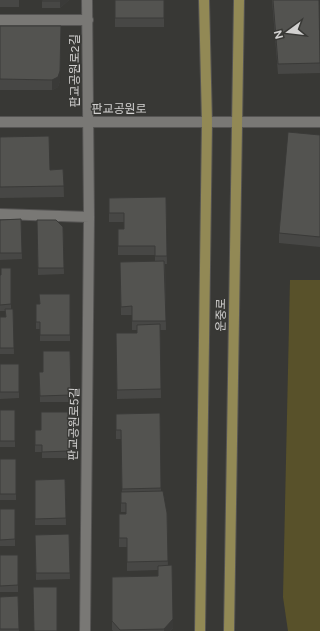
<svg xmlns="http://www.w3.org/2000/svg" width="320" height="631" viewBox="0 0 320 631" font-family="Figtree,'Noto Sans KR',sans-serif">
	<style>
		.green { fill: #58512a }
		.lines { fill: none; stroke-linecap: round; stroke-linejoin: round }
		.minor-casing { stroke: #555453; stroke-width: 12 }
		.major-casing { stroke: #555453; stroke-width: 12 }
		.minor { stroke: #797875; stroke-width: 10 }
		.major { stroke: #928955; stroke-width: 10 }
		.wall { fill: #474745 }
		.shaded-wall { fill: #3a3a38 }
		.building { fill: #535350; stroke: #3a3a38 }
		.labels { text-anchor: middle; stroke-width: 3; stroke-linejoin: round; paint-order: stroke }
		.street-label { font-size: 12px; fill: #d2d1d0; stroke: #383835 }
	</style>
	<rect width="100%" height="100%" fill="#383835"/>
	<!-- green -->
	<path class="green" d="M290 280H320V631H288L283 597Z"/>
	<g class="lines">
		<defs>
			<path id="minor" d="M0 20H88
				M0 122H320
				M0 214 89 217
				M85 631 89 217 87 0"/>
			<path id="major" d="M200 631 207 122 204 0
				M229 631 239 0"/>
		</defs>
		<!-- minor casing -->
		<use href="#minor" class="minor-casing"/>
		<!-- major casing -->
		<use href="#major" class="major-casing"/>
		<!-- minor -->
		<use href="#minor" class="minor"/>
		<!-- major -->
		<use href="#major" class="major"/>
	</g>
	<!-- wall -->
	<path class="wall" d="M0 0H19V7H0Z
		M42 0H69L60 8H42Z
		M115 0H164V27H115Z
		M272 0H319L320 73 278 74Z
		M0 26 60 81 58 87 52 90H0Z
		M320 135V247L279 243V233Z
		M0 137 50 170 63 169 64 197 0 198Z
		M166 197 167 264H165L166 330H160L161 398 117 399 116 333H137V330H132V315H121L120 262 155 261V255H118V229H124V222H109V198Z
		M21 219 22 259 0 260V220Z
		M37 220 63 227 64 274 38 275Z
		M11 268V309H13L14 354H0V317H6L5 311H0V275H1Z
		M70 294V341H40V329H36V310L39 304Z
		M70 351 71 402H40L39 372H43Z
		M0 364H19V398L0 399Z
		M0 410H15V447H0Z
		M68 412 69 458H42V452H35V430H41Z
		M160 413 161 491 167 513 168 566 173 628 170 631H113L112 630V577L158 576V570L127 571V547H119V514H126V512H121V492H122L121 439H116V414Z
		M0 459H16V500H0Z
		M65 479 66 525H35V480Z
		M0 509H15V546H0Z
		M69 534 70 579 36 580 35 535Z
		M0 555H18V592H0Z
		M18 596 19 631H0V597Z"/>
	<!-- shaded-wall -->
	<path class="shaded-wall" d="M61 0H69L60 8V1Z
		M61 26 60 81 58 87 52 90V80Z
		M173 619V628L170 631H164V629Z"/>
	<!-- building -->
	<path class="building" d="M42 0H61L60 1H42Z
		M115 0H164V18H115Z
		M273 0H319L320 63 278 64Z
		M0 26H61L60 71 58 77 52 80 0 79Z
		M288 132 320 135V237L279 233Z
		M49 136 50 170 63 169 64 186 0 187V137Z
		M166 197 167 256H155V246H118V229H124V213H109V198Z
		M21 219 22 253H0V220Z
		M37 220H56L63 227 64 268H38Z
		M164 261 166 321H132V306L121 307 120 262Z
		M1 268H11V304L0 305V275H1Z
		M39 294H70V335H40V322H36V304H40Z
		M5 309H13L14 348H0V317H6Z
		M160 324 161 389 117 390 116 333H137V325Z
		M43 351H70L71 395 40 396 39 372H43Z
		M0 364H19V392H0Z
		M0 410H15V441H0Z
		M41 412H68L69 451 42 452V445H35V430H41Z
		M160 413 161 488 122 489 121 430H116V414Z
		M0 459H16V494H0Z
		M65 479 66 518 35 519V480Z
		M163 491 167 513 168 561 127 562V538H119V514H126V503H121V492Z
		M0 509H15V539L0 540Z
		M69 534 70 573H36L35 535Z
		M0 555H18V585L0 586Z
		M172 565 173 619 164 629 120 630 112 621V577L158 576V566Z
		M33 587H57V631H34Z
		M18 596 19 629H0V597Z"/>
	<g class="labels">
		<!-- street labels -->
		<g class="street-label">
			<text transform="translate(75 71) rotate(-90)" y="4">판교공원로2길</text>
			<text x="119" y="113">판교공원로</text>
			<text transform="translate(221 315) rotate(-89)" y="4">운중로</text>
			<text transform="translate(74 424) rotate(-89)" y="4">판교공원로5길</text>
		</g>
	</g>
	<!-- north arrow -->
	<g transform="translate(288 32) rotate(255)" stroke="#383835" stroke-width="3" paint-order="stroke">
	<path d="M0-3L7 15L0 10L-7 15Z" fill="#d2d1d0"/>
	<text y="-6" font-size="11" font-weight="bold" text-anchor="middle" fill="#d2d1d0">N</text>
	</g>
</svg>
